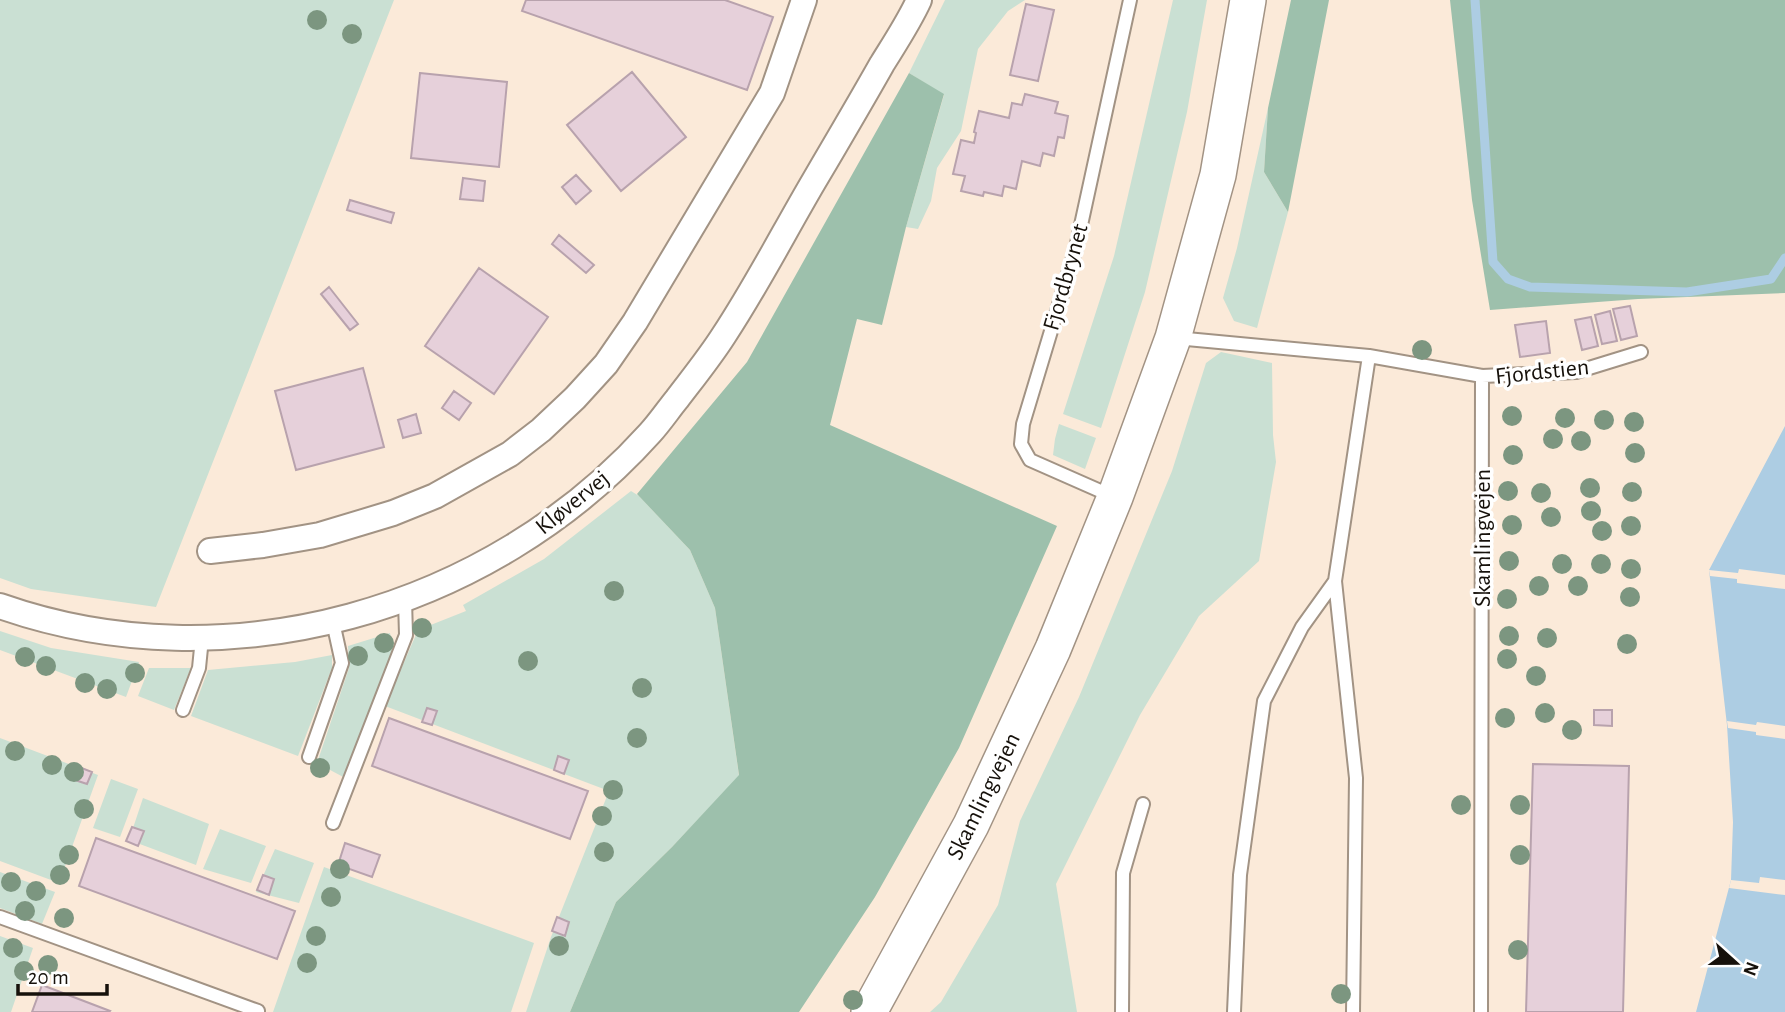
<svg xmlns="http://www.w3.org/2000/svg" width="1785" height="1012" viewBox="0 0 1785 1012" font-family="'Alegreya Sans',sans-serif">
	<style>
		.green { fill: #cae0d3 }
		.forest { fill: #9dc0ac }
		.water { fill: #adcde3 }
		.pier { fill: #fbead9 }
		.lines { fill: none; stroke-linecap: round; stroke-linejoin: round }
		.stream { stroke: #adcde3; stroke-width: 9 }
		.building { fill: #e6d0da; stroke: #b8a2ad; stroke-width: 2 }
		.lane-casing { stroke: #a29384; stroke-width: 16 }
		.street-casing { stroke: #a29384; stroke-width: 28 }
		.secondary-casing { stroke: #a29384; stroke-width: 38 }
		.lane { stroke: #fff; stroke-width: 12 }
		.street { stroke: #fff; stroke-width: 24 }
		.secondary { stroke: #fff; stroke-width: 35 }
		.tree { fill: #7c9680 }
		.labels { text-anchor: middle; stroke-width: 7; stroke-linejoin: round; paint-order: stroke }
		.street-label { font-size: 24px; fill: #16110b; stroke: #fff }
	</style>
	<rect width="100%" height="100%" fill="#fbead9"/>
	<!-- green -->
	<path class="green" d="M0 0H394L156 607 31 589 0 578Z
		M945 0H1025L1008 11 978 49 961 131 937 168 931 201 918 229 906 227 944 95 909 73Z
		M1173 0H1207L1187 112 1145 292 1101 428 1063 414 1114 256Z
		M1268 108 1264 172 1288 212 1257 328 1234 321 1223 298 1237 248Z
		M1221 352 1272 363 1273 435 1276 462 1259 561 1199 616 1140 715 1056 884 1077 1012H930L941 1002 998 905 1020 821 1079 697 1172 471 1206 363Z
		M1059 424 1096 438 1085 469 1053 455 1055 439Z
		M631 491 639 496 690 550 715 608 739 776 672 847 616 902 570 1012H526L551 937 609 791 385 706 418 630 466 611 463 605 544 559Z
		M0 631 51 648 139 662 126 697 0 650Z
		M390 633 393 648 347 779 317 763 349 668 348 646Z
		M332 655V668L298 756 191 716 208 670 295 662Z
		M149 668H191L174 710 138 696Z
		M0 738 98 775 59 883 0 861Z
		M111 779 138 789 120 837 93 828Z
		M143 798 209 824 196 865 129 840Z
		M220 829 266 846 251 883 203 869Z
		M275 849 314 863 299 903 256 892Z
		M324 867 534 943 511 1012H273Z
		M0 872 55 892 42 924 0 908Z
		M0 936 33 948 11 1012H0Z"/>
	<!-- forest -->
	<path class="forest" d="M1291 0H1329L1288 212 1264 172 1268 108Z
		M1450 0H1785V293L1638 299 1490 310 1472 200Z
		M909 73 944 94 906 227 882 325 857 319 830 425 1057 526 959 748 875 897 799 1012H570L616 902 672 847 739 775 715 608 690 550 637 494 747 362Z"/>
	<!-- water -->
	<path class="water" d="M1785 426V1012H1696L1731 880 1733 822 1727 725 1709 570Z"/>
	<!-- pier -->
	<path class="pier" d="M1739 569 1785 575V589L1737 583V579L1710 576 1709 570 1738 573Z
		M1727 721 1756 725 1757 722 1785 726V739L1756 735V732L1728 728Z
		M1760 877 1785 880V895L1729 888 1731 880 1759 883Z"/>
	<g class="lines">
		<!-- stream -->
		<path class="stream" d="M1475 0 1493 262 1508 279 1530 287 1687 292 1771 279 1785 258"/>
	</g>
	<!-- building -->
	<path class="building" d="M526 0H725L773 17 747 90 522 11Z
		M1026 4 1054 10 1038 81 1010 75Z
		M632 72 686 137 621 191 567 125Z
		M420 73 507 82 499 167 411 158Z
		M1025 94 1058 102 1055 113 1068 116 1064 138 1058 137 1054 156 1043 153 1040 166 1022 161 1016 189 1004 186 1002 196 984 192 983 196 961 191 965 176 953 174 961 140 974 143 976 133 974 132 979 111 1009 118 1012 103 1022 105Z
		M576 175 591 191 576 204 562 187Z
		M463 178 485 181 483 201 460 199Z
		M350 200 394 213 391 223 347 210Z
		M559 235 594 265 586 273 552 244Z
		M479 268 548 317 494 394 425 346Z
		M329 287 358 324 350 330 321 294Z
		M1630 306 1637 336 1621 340 1613 309Z
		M1610 311 1617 341 1602 344 1595 315Z
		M1591 317 1598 346 1582 350 1575 320Z
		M1546 321 1550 353 1520 357 1515 325Z
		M363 368 384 447 296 470 275 391Z
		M454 391 471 403 459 420 442 408Z
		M416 414 421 433 403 438 398 420Z
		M427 708 437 711 432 725 422 722Z
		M1594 710H1612V726L1594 725Z
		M389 718 588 791 570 839 372 766Z
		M558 756 569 760 564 774 554 770Z
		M1533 764 1629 766 1623 1012H1526Z
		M79 767 92 772 87 784 75 780Z
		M132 827 144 831 138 846 126 841Z
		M96 838 295 911 277 959 79 886Z
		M345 843 380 855 372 877 338 865Z
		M263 875 274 879 269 895 257 890Z
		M557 917 569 922 565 936 552 931Z
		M42 985 110 1011 109 1012H32Z"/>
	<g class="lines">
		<defs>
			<path id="lane" d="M1176 338 1369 356 1482 376 1481 1012
				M1482 376 1576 372 1641 352
				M1114 497 1030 460 1021 444 1023 424 1076 248 1130 0
				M183 710 199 668 202 638
				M309 757 342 663 333 622
				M333 823 406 635 405 600
				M0 917 258 1011
				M1122 1012 1123 873 1143 804
				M1234 1012 1240 875 1264 701 1302 627 1335 581
				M1353 1012 1356 778 1335 581 1369 356"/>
			<path id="street" d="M210 551 263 545 320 535 393 513 435 496 510 454 541 430 575 398 606 364 635 322 772 93 804 0
				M0 606C228 686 490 611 650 433 660 422 668 410 677 399 693 378 710 357 724 335 757 285 784 232 814 181 837 142 860 103 882 64 895 43 909 22 919 0"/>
			<path id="secondary" d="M869 1012 971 825 1053 649 1115 497 1173 338 1218 175 1248 0"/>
		</defs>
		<!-- lane casing -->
		<use href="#lane" class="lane-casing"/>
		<!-- street casing -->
		<use href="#street" class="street-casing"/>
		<!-- secondary casing -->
		<use href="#secondary" class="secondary-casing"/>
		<!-- lane -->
		<use href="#lane" class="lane"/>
		<!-- street -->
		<use href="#street" class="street"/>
		<!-- secondary -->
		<use href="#secondary" class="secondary"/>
	</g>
	<!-- trees -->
	<g class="tree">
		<circle cx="317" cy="20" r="10"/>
		<circle cx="352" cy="34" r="10"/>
		<circle cx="1422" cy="350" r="10"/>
		<circle cx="1512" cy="416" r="10"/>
		<circle cx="1565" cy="418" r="10"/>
		<circle cx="1604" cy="420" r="10"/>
		<circle cx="1634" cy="422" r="10"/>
		<circle cx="1553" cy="439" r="10"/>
		<circle cx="1581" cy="441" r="10"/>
		<circle cx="1635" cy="453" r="10"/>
		<circle cx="1513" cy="455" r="10"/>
		<circle cx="1590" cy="488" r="10"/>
		<circle cx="1508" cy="491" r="10"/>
		<circle cx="1632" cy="492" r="10"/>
		<circle cx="1541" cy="493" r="10"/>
		<circle cx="1591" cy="511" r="10"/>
		<circle cx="1551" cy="517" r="10"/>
		<circle cx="1512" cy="525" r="10"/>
		<circle cx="1631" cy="526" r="10"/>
		<circle cx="1602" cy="531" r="10"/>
		<circle cx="1509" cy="561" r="10"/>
		<circle cx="1562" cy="564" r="10"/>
		<circle cx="1601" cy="564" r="10"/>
		<circle cx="1631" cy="569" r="10"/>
		<circle cx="1539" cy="586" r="10"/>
		<circle cx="1578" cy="586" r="10"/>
		<circle cx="614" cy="591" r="10"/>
		<circle cx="1630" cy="597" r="10"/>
		<circle cx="1507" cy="599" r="10"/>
		<circle cx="422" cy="628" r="10"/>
		<circle cx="1509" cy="636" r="10"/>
		<circle cx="1547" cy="638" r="10"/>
		<circle cx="384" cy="643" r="10"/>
		<circle cx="1627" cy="644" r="10"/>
		<circle cx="358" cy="656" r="10"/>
		<circle cx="25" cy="657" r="10"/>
		<circle cx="1507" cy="659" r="10"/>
		<circle cx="528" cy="661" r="10"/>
		<circle cx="46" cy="666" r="10"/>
		<circle cx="135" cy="673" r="10"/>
		<circle cx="1536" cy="676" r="10"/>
		<circle cx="85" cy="683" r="10"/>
		<circle cx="642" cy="688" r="10"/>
		<circle cx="107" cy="689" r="10"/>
		<circle cx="1545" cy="713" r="10"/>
		<circle cx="1505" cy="718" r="10"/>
		<circle cx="1572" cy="730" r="10"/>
		<circle cx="637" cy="738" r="10"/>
		<circle cx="15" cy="751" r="10"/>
		<circle cx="52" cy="765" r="10"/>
		<circle cx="320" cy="768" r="10"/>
		<circle cx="74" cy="772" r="10"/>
		<circle cx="613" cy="790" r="10"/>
		<circle cx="1461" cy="805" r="10"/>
		<circle cx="1520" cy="805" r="10"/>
		<circle cx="84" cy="809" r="10"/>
		<circle cx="602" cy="816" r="10"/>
		<circle cx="604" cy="852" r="10"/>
		<circle cx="69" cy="855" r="10"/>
		<circle cx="1520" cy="855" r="10"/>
		<circle cx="340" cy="869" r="10"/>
		<circle cx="60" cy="875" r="10"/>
		<circle cx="11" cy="882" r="10"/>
		<circle cx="36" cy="891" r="10"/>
		<circle cx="331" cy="897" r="10"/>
		<circle cx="25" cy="911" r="10"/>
		<circle cx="64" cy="918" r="10"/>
		<circle cx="316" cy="936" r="10"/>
		<circle cx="559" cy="946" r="10"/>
		<circle cx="13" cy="948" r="10"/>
		<circle cx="1518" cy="950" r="10"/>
		<circle cx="307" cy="963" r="10"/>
		<circle cx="48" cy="965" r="10"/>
		<circle cx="24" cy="971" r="10"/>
		<circle cx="1341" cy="994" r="10"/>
		<circle cx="853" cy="1000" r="10"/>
	</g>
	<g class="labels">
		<!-- street labels -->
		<g class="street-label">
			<text transform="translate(1065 277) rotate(-74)" y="8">Fjordbrynet</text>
			<text transform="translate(1542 371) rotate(-6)" y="8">Fjordstien</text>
			<text transform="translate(572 502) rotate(-39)" y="8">Kløvervej</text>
			<text transform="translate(1482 538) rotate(-90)" y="8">Skamlingvejen</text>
			<text transform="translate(983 796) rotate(-64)" y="8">Skamlingvejen</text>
		</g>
	</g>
	<!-- north arrow -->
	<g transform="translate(1736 963) rotate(111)" stroke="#ffffff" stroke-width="5" paint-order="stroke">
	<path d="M0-5L12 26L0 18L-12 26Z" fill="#16110b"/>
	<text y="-10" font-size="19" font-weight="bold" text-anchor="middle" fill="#16110b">N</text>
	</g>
	<!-- scale -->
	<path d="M18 984v10h89v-10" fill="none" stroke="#16110b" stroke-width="3.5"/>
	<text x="28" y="984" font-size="21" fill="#16110b" stroke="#ffffff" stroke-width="5" paint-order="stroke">20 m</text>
</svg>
